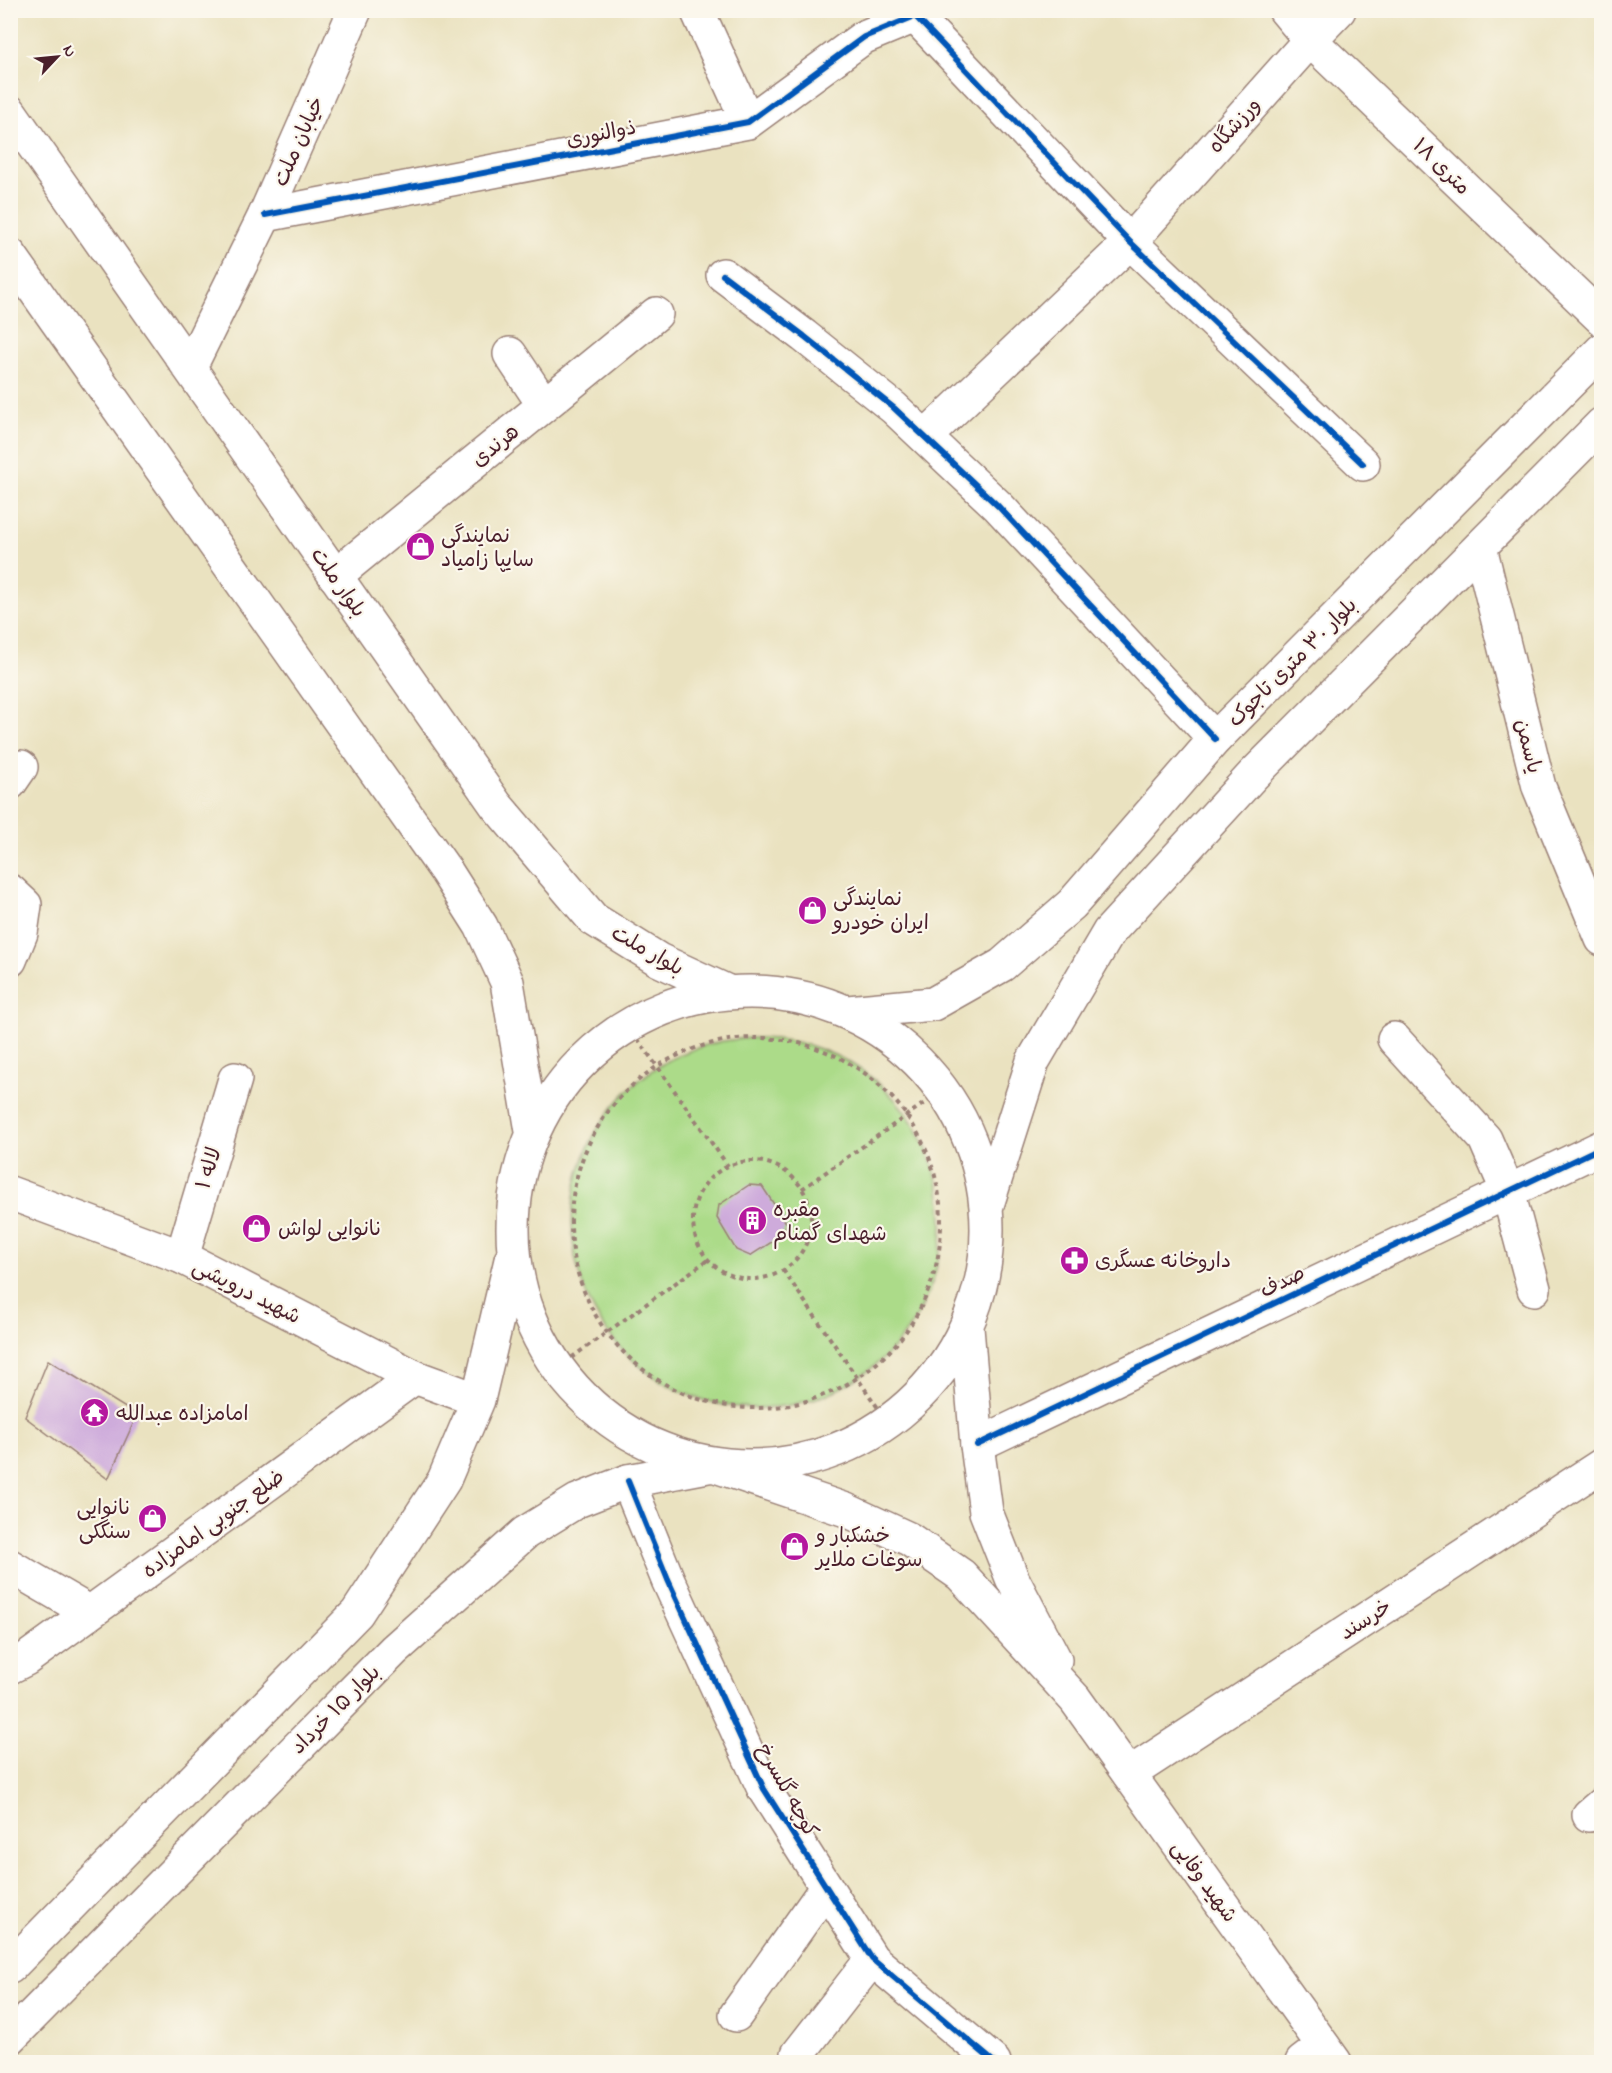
<svg xmlns="http://www.w3.org/2000/svg" width="1612" height="2073" viewBox="0 0 1612 2073" font-family="'Indie Flower','Playpen Sans Arabic',sans-serif">
	<style>
		.green { fill: #acdb89; stroke: #7b7d5a; stroke-width: 1.5 }
		.building { fill: #ceabdb }
		.lines { fill: none; stroke-linecap: round; stroke-linejoin: round }
		.street-casing { stroke: #9a8076; stroke-width: 36 }
		.secondary-casing { stroke: #9a8076; stroke-width: 36 }
		.path { stroke: #9a8076; stroke-width: 4; stroke-dasharray: 4.5 4.5; stroke-linecap: butt }
		.street { stroke: #fff; stroke-width: 33 }
		.secondary { stroke: #fff; stroke-width: 33 }
		.cycleway-casing { stroke: #fbf7ec; stroke-width: 10 }
		.cycleway { stroke: #0057b8; stroke-width: 6 }
		.labels { text-anchor: middle; stroke-width: 4.5; stroke-linejoin: round; paint-order: stroke }
		.street-label { font-size: 21px; fill: #4a1f2b; stroke: #fbf7ec }
		.poi-label { font-size: 21px; fill: #4a1f2b; stroke: #fbf7ec; text-anchor: start }
	</style>
	<rect width="100%" height="100%" fill="#fbf7ec"/>
	<filter id="ink" filterUnits="userSpaceOnUse"><feTurbulence type="fractalNoise" baseFrequency=".0167" numOctaves="2"/><feDisplacementMap in="SourceGraphic" scale="12" xChannelSelector="R" yChannelSelector="G"/><feConvolveMatrix kernelMatrix="1 2 1 2 8 2 1 2 1" color-interpolation-filters="sRGB"/></filter>
	<filter id="wash" filterUnits="userSpaceOnUse"><feTurbulence type="fractalNoise" baseFrequency=".008" numOctaves="4" result="noise"/><feDisplacementMap in="SourceGraphic" scale="24" xChannelSelector="R" yChannelSelector="G"/><feGaussianBlur stdDeviation="1.35" result="paint"/><feColorMatrix in="noise" values="0 0 0 0 0 0 0 0 0 0 0 0 0 0 0 0 0 1.4 0 .05"/><feComposite in="paint" operator="in"/></filter>
	<g filter="url(#wash)">
		<rect width="100%" height="100%" fill="#eae2c0"/>
		<!-- green -->
		<path class="green" d="M572 1223a185 185 0 1 1 370 0a185 185 0 1 1-370 0Z"/>
		<g id="blocks">
			<!-- building -->
			<path class="building" d="M749 1185 762 1186 787 1224 781 1236 750 1256 736 1250 717 1218 719 1205Z
				M48 1360 137 1415 108 1479 25 1417Z"/>
		</g>
	</g>
	<g filter="url(#ink)">
		<use href="#blocks" fill-opacity="0" stroke="#9a8076" stroke-width="1.5"/>
		<g class="lines">
			<defs>
				<path id="street" d="M697 10 748 122
					M1285 10 1310 40 1602 319
					M265 215 748 122 864 37 915 16 1130 242 1363 464
					M723 275 804 336 894 408 998 506 1215 739
					M510 354 544 405
					M925 437 1130 242 1310 40 1339 10
					M1480 547 1539 787 1602 939
					M335 576 656 314
					M10 783 21 767
					M10 891 25 905 21 933 10 960
					M1394 1039 1485 1139 1508 1192 1534 1289
					M182 1257 235 1079
					M977 1445 1602 1147
					M628 1481 668 1580 764 1789 872 1959 994 2062
					M10 1566 89 1612
					M10 1667 26 1659 415 1377
					M1129 1774 1602 1465
					M1589 1815 1602 1804
					M736 2015 826 1888
					M798 2054 872 1959
					M1302 2062 1323 2046"/>
				<path id="secondary" d="M10 112 496 805 593 919 659 960 726 991
					M10 255 446 871 481 926 507 982 532 1131
					M190 367 265 215 355 10
					M513 1229a237 237 0 1 1 474 0a237 237 0 1 1-474 0Z
					M848 1012 933 1004 1002 965 1072 904 1215 739 1602 350
					M10 1193 182 1257 415 1377 478 1400
					M987 1205 1033 1061 1109 932 1253 775 1602 424
					M967 1328 977 1445 986 1512 1012 1578 1055 1660
					M10 1967 357 1613 444 1480 478 1400 511 1260
					M10 2038 394 1650 525 1533 577 1501 628 1481 713 1465 846 1510 909 1539 961 1575 1075 1699 1335 2062"/>
			</defs>
			<!-- street casing -->
			<use href="#street" class="street-casing"/>
			<!-- secondary casing -->
			<use href="#secondary" class="secondary-casing"/>
			<!-- path -->
			<path class="path" d="M627 1024 728 1166
				M571 1223a185 185 0 1 1 370 0a185 185 0 1 1-370 0Z
				M693 1220a59 59 0 1 1 118 0a59 59 0 1 1-118 0Z
				M802 1189 943 1090
				M783 1270 889 1424
				M557 1368 709 1259"/>
			<!-- street -->
			<use href="#street" class="street"/>
			<!-- secondary -->
			<use href="#secondary" class="secondary"/>
			<defs>
				<path id="cycleway" d="M265 215 748 122 864 37 915 16 1130 242 1363 464
					M723 275 804 336 894 408 998 506 1215 739
					M977 1445 1602 1147
					M628 1481 668 1580 764 1789 872 1959 994 2062"/>
			</defs>
			<!-- cycleway casing -->
			<use href="#cycleway" class="cycleway-casing"/>
			<!-- cycleway -->
			<use href="#cycleway" class="cycleway"/>
		</g>
	</g>
	<!-- icons -->
	<defs>
		<symbol id="shop-disc" viewBox="-11 -11 22 22"><circle r="9.5" fill="#b5179e" stroke="#fbf7ec"/><path d="M-5-2.5h2.3a2.7 3.5 0 0 1 5.4 0H5L5.5 6h-11ZM-1.5-2.5h3a1.5 2.3 0 0 0-3 0Z" fill="#fff"/></symbol>
		<symbol id="building-disc" viewBox="-11 -11 22 22"><circle r="9.5" fill="#b5179e" stroke="#fbf7ec"/><path d="M-4-6H4V6H1V3H-1V6H-4ZM-2.5-4.3h1.7v1.8h-1.7ZM.8-4.3h1.7v1.8H.8ZM-2.5-1h1.7V.8h-1.7ZM.8-1h1.7V.8H.8Z" fill="#fff"/></symbol>
		<symbol id="pharmacy-disc" viewBox="-11 -11 22 22"><circle r="9.5" fill="#b5179e" stroke="#fbf7ec"/><path d="M-2-6h4v4h4v4h-4v4h-4v-4h-4v-4h4Z" fill="#fff"/></symbol>
		<symbol id="temple-disc" viewBox="-11 -11 22 22"><circle r="9.5" fill="#b5179e" stroke="#fbf7ec"/><path d="M0-6L5-2H3V0L6.5 2.5H4V6H1.5V3h-3V6H-4V2.5H-6.5L-3 0V-2H-5Z" fill="#fff"/></symbol>
	</defs>
	<g fill-rule="evenodd">
		<use href="#shop-disc" x="404" y="530" width="33" height="33"/>
		<use href="#shop-disc" x="796" y="894" width="33" height="33"/>
		<use href="#building-disc" x="736" y="1204" width="33" height="33"/>
		<use href="#shop-disc" x="240" y="1212" width="33" height="33"/>
		<use href="#pharmacy-disc" x="1058" y="1244" width="33" height="33"/>
		<use href="#temple-disc" x="78" y="1396" width="33" height="33"/>
		<use href="#shop-disc" x="136" y="1502" width="33" height="33"/>
		<use href="#shop-disc" x="778" y="1530" width="33" height="33"/>
	</g>
	<g class="labels">
		<!-- street labels -->
		<g class="street-label">
			<text transform="translate(1234 125) rotate(-48)" y="7">ورزشگاه</text>
			<text transform="translate(601 133) rotate(-11)" y="7">ذوالنوری</text>
			<text transform="translate(298 141) rotate(-66)" y="7">خیابان ملت</text>
			<text transform="translate(1442 166) rotate(44)" y="7">۱۸ متری</text>
			<text transform="translate(495 445) rotate(-39)" y="7">هرندی</text>
			<text transform="translate(339 582) rotate(55)" y="7">بلوار ملت</text>
			<text transform="translate(1292 662) rotate(-45)" y="7">بلوار ۳۰ متری تاجوک</text>
			<text transform="translate(1529 746) rotate(76)" y="7">یاسمن</text>
			<text transform="translate(648 950) rotate(30)" y="7">بلوار ملت</text>
			<text transform="translate(208 1168) rotate(-73)" y="7">لاله ۱</text>
			<text transform="translate(1282 1281) rotate(-26)" y="7">صدف</text>
			<text transform="translate(247 1291) rotate(27)" y="7">شهید درویشی</text>
			<text transform="translate(213 1523) rotate(-36)" y="7">ضلع جنوبی امامزاده</text>
			<text transform="translate(1365 1619) rotate(-33)" y="7">خرسند</text>
			<text transform="translate(335 1709) rotate(-45)" y="7">بلوار ۱۵ خرداد</text>
			<text transform="translate(788 1790) rotate(61)" y="7">کوچه گلسرخ</text>
			<text transform="translate(1205 1881) rotate(54)" y="7">شهید وفایی</text>
		</g>
		<!-- poi labels -->
		<g class="poi-label">
			<text x="441" y="542">نمایندگی<tspan x="441" dy="24">سایپا زامیاد</tspan></text>
			<text x="833" y="905">نمایندگی<tspan x="833" dy="24">ایران خودرو</tspan></text>
			<text x="773" y="1216">مقبره<tspan x="773" dy="24">شهدای گمنام</tspan></text>
			<text x="278" y="1235">نانوایی لواش</text>
			<text x="1095" y="1267">داروخانه عسگری</text>
			<text x="116" y="1420">امامزاده عبدالله</text>
			<text x="131" y="1514" text-anchor="end">نانوایی<tspan x="131" dy="24">سنگکی</tspan></text>
			<text x="816" y="1542">خشکبار و<tspan x="816" dy="24">سوغات ملایر</tspan></text>
		</g>
	</g>
	<!-- margin -->
	<rect width="1612" height="2073" fill="none" stroke="#fbf7ec" stroke-width="36"/>
	<!-- north arrow -->
	<g transform="translate(57 57) rotate(64)" stroke="#fbf7ec" stroke-width="4.5" paint-order="stroke">
	<path d="M0-4.5L10 22L0 15L-10 22Z" fill="#4a1f2b"/>
	<text y="-9" font-size="16" font-weight="bold" text-anchor="middle" fill="#4a1f2b">N</text>
	</g>
</svg>
